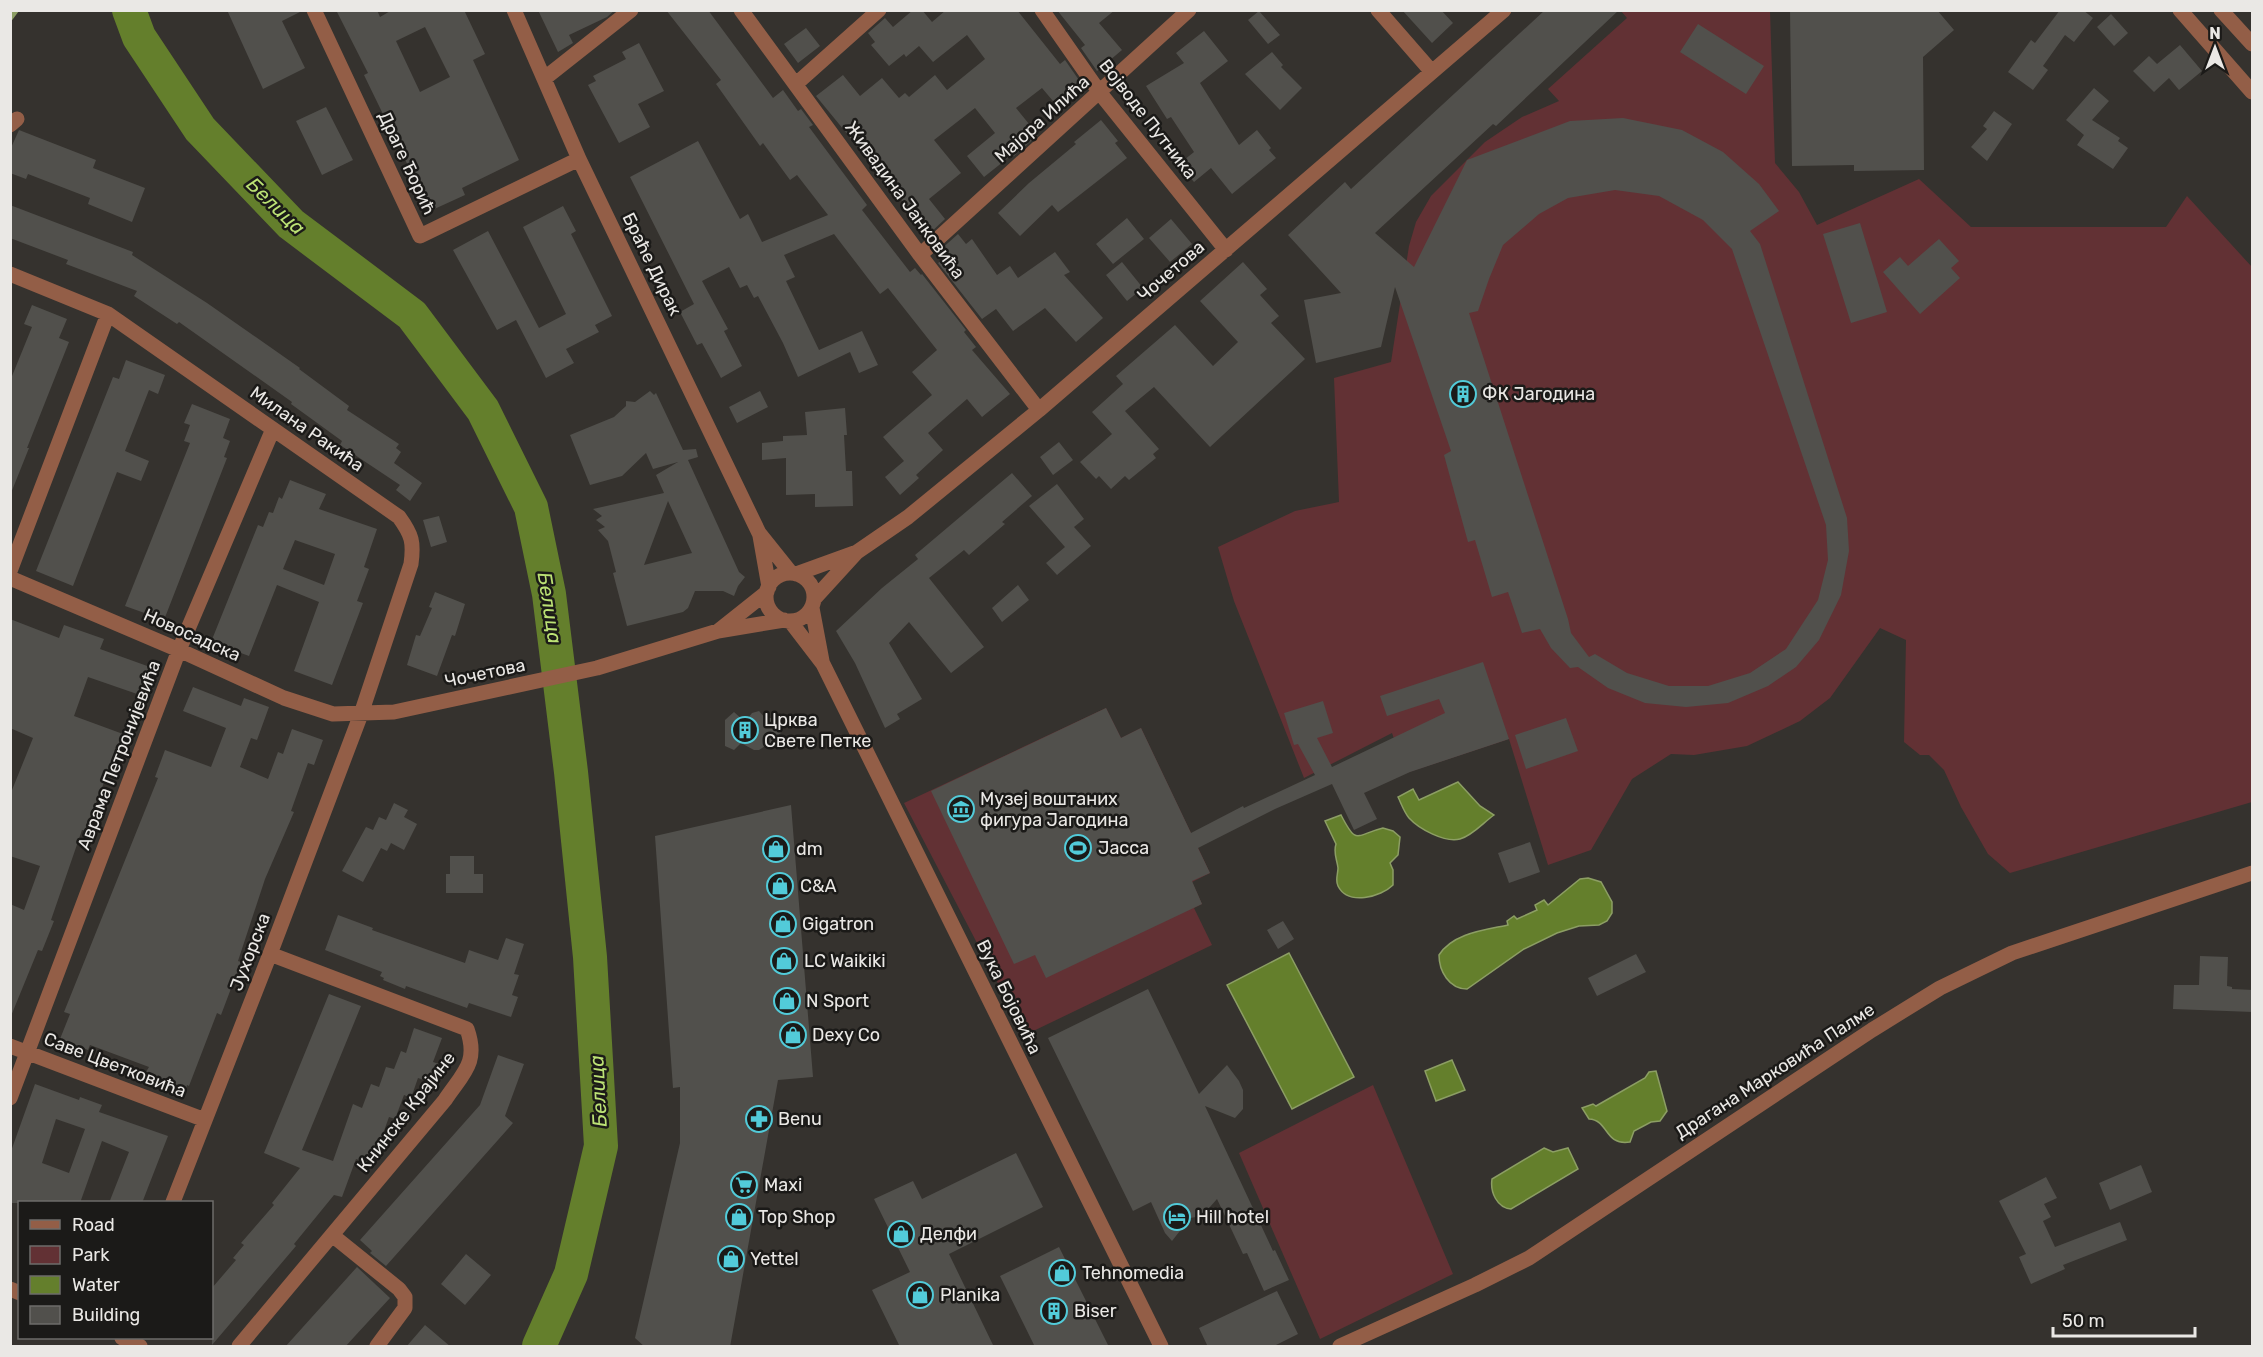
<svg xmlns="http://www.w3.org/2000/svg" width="2263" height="1357" viewBox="0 0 2263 1357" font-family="Rubik,sans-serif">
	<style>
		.green { fill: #623134 }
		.water { fill: #647f2c; stroke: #8c9e64; stroke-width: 1.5 }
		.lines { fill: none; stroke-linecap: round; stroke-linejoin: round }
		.stream { stroke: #8c9e64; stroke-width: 6 }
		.river { stroke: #647f2c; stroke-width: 34 }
		.building { fill: #51504c; fill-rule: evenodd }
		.minor { stroke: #935e47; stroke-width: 15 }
		.labels { text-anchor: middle; stroke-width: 5; stroke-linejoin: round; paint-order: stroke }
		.street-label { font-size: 18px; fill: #eae8e5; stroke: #1b1a18 }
		.poi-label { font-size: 18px; fill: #eae8e5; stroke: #1b1a18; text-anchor: start }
		.water-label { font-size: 20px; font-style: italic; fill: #bce275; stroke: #1b1a18 }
	</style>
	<rect width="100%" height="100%" fill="#35322e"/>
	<!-- green -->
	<path class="green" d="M1621 11H1770L1775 163 1799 192 1817 225 1919 179 1971 227H2166L2187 196 2252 267V802L2010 873 1988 854 1961 807 1944 770 1929 755H1920L1904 742 1906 640 1880 628 1830 698 1800 721 1747 746 1694 755 1671 754 1632 779 1591 850 1548 865 1509 739 1406 773 1392 733 1304 778 1234 601 1218 547 1295 511 1339 502 1334 378 1391 362 1409 246 1416 222 1431 196 1485 142 1522 117 1559 101 1548 89 1627 18Z
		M1106 708 1121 738 1141 728 1210 873 1192 882 1202 904 1194 908 1212 945 1025 1035 904 803Z
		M1373 1085 1453 1274 1320 1339 1239 1153Z"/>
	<!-- water -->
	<path class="water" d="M1458 782 1480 806 1494 815C1484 822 1472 836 1460 839 1445 843 1419 829 1409 818 1404 812 1401 803 1398 797L1413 789 1419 800Z
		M1341 815C1357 846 1355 835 1383 828L1393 831 1400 837 1398 855 1390 863 1393 870V885C1381 897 1348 906 1338 886 1335 880 1338 874 1338 868 1337 859 1333 853 1336 844L1325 821Z
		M1588 878 1601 882 1612 902V913L1607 921 1599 925 1579 926 1557 933 1524 949 1467 989C1449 989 1439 971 1439 955 1453 933 1485 930 1508 925L1507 921 1514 916 1517 919 1537 910 1535 905 1544 900 1548 905 1580 879Z
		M1289 953 1354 1077 1292 1109 1227 985Z
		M1452 1060 1465 1090 1436 1101 1425 1071Z
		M1656 1071 1667 1111 1660 1121 1651 1122 1634 1131 1630 1142C1604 1146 1609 1120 1589 1119L1582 1108 1593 1104 1596 1106 1645 1078 1649 1072Z
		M1544 1148 1553 1152 1568 1148 1578 1169 1511 1209C1497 1208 1490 1192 1492 1179Z"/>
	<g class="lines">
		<!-- stream -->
		<path class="stream" d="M10 18 16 10"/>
		<!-- river -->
		<path class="river" d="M129 10 139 37 200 129 291 224 412 315 483 410 531 507 549 594 571 772 590 957 601 1146 571 1274 539 1346"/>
	</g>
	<!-- building -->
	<path class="building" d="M227 10H304L282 21 305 68 263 89Z
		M336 10H377L380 17 392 10H464L485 54 473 60 519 160 462 188 465 195 430 211 364 75 368 73ZM425 27 450 77 420 92 396 41Z
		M538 10H615L607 17 569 35 573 43 558 52Z
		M666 10H708L773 98 783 90 798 111 801 109 813 125 809 127 867 205 862 210 910 272 915 268 921 275 922 274 966 330 964 332 976 347 972 350 1010 394 982 417 967 399 928 433 943 450 916 475 919 478 900 495 885 477 904 461 883 437 932 395 912 372 937 350 888 288 880 294 834 234 784 255 795 277 786 281 819 350 862 331 878 365 859 373 850 352 798 377 783 343 758 296 754 298 747 285 740 288 729 267 702 281 728 329 724 331 742 366 721 378 702 343 697 345 680 312 694 304 630 177 698 141 740 219 748 214 762 242 828 215 797 175 790 180 763 143 760 146 716 84 721 80Z
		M913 10H922L932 22 946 10H1017L1060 64 1065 60 1081 83 1077 87 1079 89 1058 107 1042 88 1016 108 1038 135 1014 156 1013 154 984 177 967 156 995 133 975 108 934 140 961 173 929 199 945 219 927 236 906 210 908 208 816 96 843 75 860 96 882 78 899 98 905 93 909 97 935 75 947 90 985 59 967 35 933 62 919 46 906 57 904 54 889 66 871 45 875 42 868 33 885 18 893 27Z
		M1057 10H1115L1099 23 1122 50 1097 71 1081 48 1085 45Z
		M1402 10H1441L1453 23 1432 43Z
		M1545 10H1619L1496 126 1493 124 1375 233 1414 267 1467 160 1570 121 1623 118 1682 130 1723 152 1759 184 1779 211 1750 231 1760 244 1847 518 1849 551 1841 595 1819 640 1796 667 1768 686 1728 703 1686 707 1645 703 1608 688 1578 667 1570 668 1551 648 1540 629 1522 633 1508 592 1492 597 1475 540 1468 542 1444 455 1451 451 1395 287 1381 347 1316 363 1304 300 1341 293 1288 235 1345 182 1351 189ZM1615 190 1659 196 1703 220 1732 249 1826 525 1828 560 1818 600 1786 649 1750 673 1708 686H1669L1627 673 1595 654 1589 657 1571 633 1568 619 1469 313 1478 311 1489 279 1503 245 1539 214 1568 198Z
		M1790 10H1937L1954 30 1923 57 1924 170 1854 171V165L1792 166Z
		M2060 10H2083L2093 18 2074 42 2065 35 2043 66 2048 70 2033 90 2008 72 2031 40 2035 43Z
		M1259 11 1280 35 1268 44 1248 20Z
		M2111 14 2128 33 2114 46 2097 27Z
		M1698 24 1764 66 1746 94 1680 52Z
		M806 28 820 46 798 63 784 44Z
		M1204 31 1228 61 1200 83 1239 145 1257 130 1271 148 1269 150 1276 158 1232 194 1211 168 1194 182 1179 164 1194 152 1171 117 1167 119 1146 86 1184 63 1176 53Z
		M639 43 664 91 638 104 650 127 619 143 588 85 596 81 593 76 626 59 622 52Z
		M2180 45 2202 71 2179 90 2169 78 2154 92 2133 71 2149 56 2157 64Z
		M1272 52 1283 65 1281 67 1302 88 1280 110 1245 74Z
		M2094 88 2109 101 2092 120 2120 138 2118 141 2128 148 2113 169 2077 145 2084 135 2066 120Z
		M326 107 353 160 322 175 296 121Z
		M1994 111 2012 124 1987 161 1971 147 1987 129 1983 126Z
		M1101 120 1118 141 1115 143 1127 158 1058 212 1052 205 1020 236 998 213 1029 183 1076 144 1074 142Z
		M19 130 96 160 93 168 145 188 132 222 88 204 90 198 28 174 26 179 10 173V150Z
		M10 205 133 252 132 255 207 303 300 368 299 369 349 406 347 410 399 444 396 448 401 452 394 463 422 483 410 501 396 490 400 485 340 445 342 441 291 404 292 402 179 322 177 324 134 296 137 291 66 264 68 260 10 238Z
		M563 206 576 231 571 234 612 316 595 325 599 332 566 349 574 363 546 378 516 320 497 330 453 250 488 231 539 328 566 314 523 227Z
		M1127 218 1144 239 1113 264 1096 244Z
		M1171 219 1192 244 1170 262 1149 238Z
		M1860 223 1887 312 1851 323 1823 234Z
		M958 234 966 244 972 239 997 275 1010 266 1018 278 1055 252 1070 272 1064 275 1103 318 1076 342 1045 308 1013 331 996 309 982 319 938 263 945 258 939 251Z
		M1939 239 1959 261 1951 268 1960 278 1920 314 1883 272 1900 257 1908 266Z
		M1122 262 1143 288 1127 301 1106 275Z
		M1243 262 1267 289 1260 295 1279 316 1271 323 1305 359 1210 447 1154 387 1125 411 1159 449 1153 454 1156 458 1129 480 1125 476 1111 489 1099 476 1096 479 1080 462 1112 434 1092 412 1123 384 1116 376 1175 325 1213 366 1238 342 1200 301Z
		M32 305 67 319 59 338 69 342 27 448H29L11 493 10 381 32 327 24 324Z
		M126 360 165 375 158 394 149 390 125 451 149 461 141 481 117 472 73 586 36 571 113 377 119 379Z
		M650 391 654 395 656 393 683 450 696 449 698 457 688 460 739 572 745 577 738 586 734 596 723 591H695L688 608 683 612 627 626 613 573 616 572 608 541 598 530 605 527 596 520 602 516 593 509 664 493 656 475 678 462 653 469 646 453 622 476 590 485 570 435 614 417 626 406V401L635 402ZM668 501 692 553 644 565Z
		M760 391 768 407 737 423 729 407Z
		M192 404 230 419 223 438 230 441 224 457 227 458 164 620 125 606 190 443 184 441 190 425 184 423Z
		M845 408 847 435H844L846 471H852L853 506 815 507V494L786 495V458L762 460V443L783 441V436L807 435 805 412Z
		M1059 442 1073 460 1053 475 1040 457Z
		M1012 473 1032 496 1002 522 1005 524 969 555 964 550 929 578 984 647 951 673 909 622 889 643 922 699 897 714 900 719 885 728 855 663 836 631 882 588 918 559 915 555Z
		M290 480 326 494 319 509 377 529 364 567 369 569 357 601 363 603 332 685 294 671 319 602 277 585 249 656 211 642 258 525 263 527 269 512 273 513 279 497 282 499ZM295 540 335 554 324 585 283 569Z
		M1057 484 1084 519 1074 527 1091 546 1057 575 1046 563 1065 547 1029 506Z
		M439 516 447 542 431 547 423 520Z
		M1018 585 1029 600 1002 622 992 608Z
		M435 592 465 604 455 636 452 635 437 676 407 665 416 635 420 636 432 608 429 607Z
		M10 619 59 638 64 625 104 639 100 649 150 667 140 695 88 677 74 716 123 734 85 831 82 830 51 920 54 921 42 951 38 950 11 1016 10 904 24 910 40 866 10 856V795L33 738 10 728Z
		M1483 662 1509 739 1410 772 1364 793 1377 819 1354 830 1332 784 1275 809 1198 848 1210 873 1192 881 1202 904 1046 978 1035 955 1014 964 931 791 1106 708 1121 738 1141 728 1191 833 1243 806 1244 808 1315 775 1298 744 1294 745 1284 713 1323 701 1333 733 1317 738 1332 767 1445 713 1439 699 1387 716 1380 696Z
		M193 687 241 706 244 698 269 707 257 740 251 738 240 767 268 779 278 752 283 754 292 729 323 740 314 765 308 763 291 811 294 812 265 879 238 961 241 962 221 1015 217 1013 189 1086 187 1085 186 1089 156 1078 146 1072 149 1067 90 1045 88 1050 60 1039 70 1014 64 1012 158 778 155 777 165 750 211 767 226 728 183 711Z
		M759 711 765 718H771L781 733 773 739V746H765L759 750H754L741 743 734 750 725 746V720L734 712 745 722 752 713Z
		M1566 718 1578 751 1526 769 1515 735Z
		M394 803 408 810 404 817 417 824 404 850 391 843 387 851 381 848 363 882 342 871 366 827 373 830 379 817 386 820Z
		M791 805 813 1077 778 1080 730 1347H645L635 1338 680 1143V1087L673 1088 655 836Z
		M1530 842 1540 872 1509 883 1498 853Z
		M450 856H474V874H483V893H446V874H450Z
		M338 915 373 928 372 930 465 963 469 950 498 960 506 938 524 944 514 974 519 975 512 995 518 997 511 1017 469 1003 467 1008 406 986 405 989 383 980 384 978 380 976 382 972 325 950Z
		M1283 921 1294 939 1278 949 1267 930Z
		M1636 954 1646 972 1597 996 1588 978Z
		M2200 956 2228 957 2227 986 2232 987V989L2253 990V1012L2173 1009 2174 985H2199Z
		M1148 989 1199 1094 1227 1065 1239 1081 1243 1090V1109L1235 1118 1205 1106 1273 1251 1275 1250 1289 1280 1264 1291 1247 1253 1243 1254 1217 1199 1202 1216 1190 1218 1172 1241 1165 1233 1151 1202 1133 1211 1048 1038Z
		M329 994 361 1006 302 1150 333 1161 353 1104 362 1108 371 1084 379 1087 386 1067 394 1069 401 1051 406 1053 414 1028 442 1038 433 1062 439 1064 433 1083 418 1078 411 1098 404 1095 395 1119 389 1117 372 1164 356 1159 342 1197 334 1195 294 1244 296 1246 212 1345V1288L236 1260 233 1258 244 1245 241 1243 274 1205 272 1203 300 1168 264 1153Z
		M498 1055 524 1064 505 1116 513 1123 386 1266 370 1253 372 1251 360 1240 480 1105Z
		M35 1084 79 1100 80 1097 102 1105 99 1112 168 1136 142 1203H109L129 1152 102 1141 80 1203H10V1154ZM56 1119 85 1129 69 1173 42 1163Z
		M1016 1153 1043 1207 949 1254 994 1347H900L872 1290 910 1272 874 1199 913 1181 922 1199Z
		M2141 1165 2152 1192 2110 1210 2099 1183Z
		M2046 1177 2057 1198 2044 1204 2051 1217 2043 1221 2055 1247 2120 1222 2127 1240 2063 1265 2065 1269 2031 1284 2019 1257 2026 1254 1999 1201Z
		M1059 1247 1109 1347H1035L1000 1276Z
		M466 1254 491 1275 465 1305 441 1284Z
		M357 1267 390 1298 355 1336 345 1347H285Z
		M1277 1291 1298 1334 1272 1347H1208L1199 1328Z
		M425 1325 451 1347H406Z"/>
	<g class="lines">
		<!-- minor -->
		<path class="minor" d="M314 10 420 236 579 159
			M514 10 579 159 759 533 791 573
			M741 10 920 255 1039 410
			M1042 10 1100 93 1226 250
			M1378 10 1432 72
			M2180 10 2252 92
			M2221 10 2252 44
			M545 78 631 10
			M796 84 879 10
			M10 125 17 119
			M920 255 1189 10
			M10 274 108 314 399 517C412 535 414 542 411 564L361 714 270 954 173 1202
			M760 536 769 587
			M10 571 108 314
			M766 597a24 24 0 1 1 48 0a24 24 0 1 1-48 0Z
			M796 574 854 553
			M10 578 179 650 284 698 333 714 394 712 597 668 718 631 784 620
			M815 598 857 552 908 517 1039 410 1504 10
			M812 608 822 661
			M790 621 823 664 1161 1346
			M718 631 767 592
			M10 1046 205 1120
			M10 1098 179 650 273 429
			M332 1235 399 1289 405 1297V1308L377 1346
			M10 1289 20 1293
			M122 1338 140 1346
			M239 1346 445 1100C463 1073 479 1063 467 1029L270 954
			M1340 1346 1475 1285 1529 1258 1872 1030 1940 988 2012 953 2252 873"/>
	</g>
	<!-- icons -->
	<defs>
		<symbol id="building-ring" viewBox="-11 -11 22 22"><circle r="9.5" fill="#1b1a18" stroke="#52cbd9" stroke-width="1.5"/><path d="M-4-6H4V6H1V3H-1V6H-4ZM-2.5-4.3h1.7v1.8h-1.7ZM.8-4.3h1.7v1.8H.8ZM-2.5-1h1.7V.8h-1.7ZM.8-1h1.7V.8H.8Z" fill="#52cbd9"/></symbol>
		<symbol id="museum-ring" viewBox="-11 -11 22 22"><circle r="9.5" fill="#1b1a18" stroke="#52cbd9" stroke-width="1.5"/><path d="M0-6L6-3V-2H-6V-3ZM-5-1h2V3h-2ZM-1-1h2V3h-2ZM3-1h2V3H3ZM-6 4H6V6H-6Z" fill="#52cbd9"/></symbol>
		<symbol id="stadium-ring" viewBox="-11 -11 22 22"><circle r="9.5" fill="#1b1a18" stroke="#52cbd9" stroke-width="1.5"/><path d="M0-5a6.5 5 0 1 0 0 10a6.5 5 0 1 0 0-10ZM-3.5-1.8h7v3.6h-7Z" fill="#52cbd9"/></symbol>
		<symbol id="shop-ring" viewBox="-11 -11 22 22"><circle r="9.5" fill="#1b1a18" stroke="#52cbd9" stroke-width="1.5"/><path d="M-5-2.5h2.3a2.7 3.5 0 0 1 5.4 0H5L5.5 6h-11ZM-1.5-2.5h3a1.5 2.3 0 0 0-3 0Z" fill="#52cbd9"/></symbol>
		<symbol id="pharmacy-ring" viewBox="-11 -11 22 22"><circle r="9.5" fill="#1b1a18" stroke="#52cbd9" stroke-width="1.5"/><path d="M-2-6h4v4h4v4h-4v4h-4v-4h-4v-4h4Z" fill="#52cbd9"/></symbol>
		<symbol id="supermarket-ring" viewBox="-11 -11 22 22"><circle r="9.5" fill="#1b1a18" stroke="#52cbd9" stroke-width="1.5"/><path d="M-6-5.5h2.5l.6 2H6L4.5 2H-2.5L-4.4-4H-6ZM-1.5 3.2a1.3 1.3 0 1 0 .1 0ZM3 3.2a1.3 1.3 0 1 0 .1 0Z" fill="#52cbd9"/></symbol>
		<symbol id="hotel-ring" viewBox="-11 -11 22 22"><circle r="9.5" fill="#1b1a18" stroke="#52cbd9" stroke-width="1.5"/><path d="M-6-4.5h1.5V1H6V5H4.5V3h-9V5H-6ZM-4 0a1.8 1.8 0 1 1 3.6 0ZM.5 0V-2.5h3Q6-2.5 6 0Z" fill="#52cbd9"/></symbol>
	</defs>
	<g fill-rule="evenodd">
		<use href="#building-ring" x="1448" y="379" width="30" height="30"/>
		<use href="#building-ring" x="730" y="715" width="30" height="30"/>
		<use href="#museum-ring" x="946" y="794" width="30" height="30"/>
		<use href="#stadium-ring" x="1063" y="833" width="30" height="30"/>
		<use href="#shop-ring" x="761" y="834" width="30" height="30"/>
		<use href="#shop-ring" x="765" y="871" width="30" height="30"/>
		<use href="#shop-ring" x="768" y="909" width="30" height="30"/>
		<use href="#shop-ring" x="769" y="946" width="30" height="30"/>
		<use href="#shop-ring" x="772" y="986" width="30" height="30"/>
		<use href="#shop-ring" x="778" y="1020" width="30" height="30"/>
		<use href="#pharmacy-ring" x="744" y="1104" width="30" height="30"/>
		<use href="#supermarket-ring" x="729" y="1170" width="30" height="30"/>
		<use href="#shop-ring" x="724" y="1202" width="30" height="30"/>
		<use href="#hotel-ring" x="1162" y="1202" width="30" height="30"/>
		<use href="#shop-ring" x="886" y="1219" width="30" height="30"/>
		<use href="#shop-ring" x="716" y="1244" width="30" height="30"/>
		<use href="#shop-ring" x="1047" y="1258" width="30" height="30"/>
		<use href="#shop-ring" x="905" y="1280" width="30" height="30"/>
		<use href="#building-ring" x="1039" y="1296" width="30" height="30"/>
	</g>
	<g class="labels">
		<!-- street labels -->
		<g class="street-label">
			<text transform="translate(1042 119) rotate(-42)" y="6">Мајора Илића</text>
			<text transform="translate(1148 119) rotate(52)" y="6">Војводе Путника</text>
			<text transform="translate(407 163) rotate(65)" y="6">Драге Ђорић</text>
			<text transform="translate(905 200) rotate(54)" y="6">Живадина Јанковића</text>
			<text transform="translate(652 264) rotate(64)" y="6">Браће Дирак</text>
			<text transform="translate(1171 271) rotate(-41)" y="6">Чочетова</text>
			<text transform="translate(307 429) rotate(35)" y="6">Милана Ракића</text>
			<text transform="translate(192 635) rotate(24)" y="6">Новосадска</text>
			<text transform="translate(485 673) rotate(-12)" y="6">Чочетова</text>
			<text transform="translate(119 755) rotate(-69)" y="6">Аврама Петронијевића</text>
			<text transform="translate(250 952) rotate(-69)" y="6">Јухорска</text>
			<text transform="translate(1009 997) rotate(64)" y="6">Вука Бојовића</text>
			<text transform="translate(115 1065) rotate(21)" y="6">Саве Цветковића</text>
			<text transform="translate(1775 1071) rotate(-33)" y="6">Драгана Марковића Палме</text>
			<text transform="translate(406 1112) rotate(-52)" y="6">Книнске Крајине</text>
		</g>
		<!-- poi labels -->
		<g class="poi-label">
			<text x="1482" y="400">ФК Јагодина</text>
			<text x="764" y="726">Црква<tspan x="764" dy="21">Свете Петке</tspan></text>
			<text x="980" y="805">Музеј воштаних<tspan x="980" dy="21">фигура Јагодина</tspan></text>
			<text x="1098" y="854">Јасса</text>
			<text x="796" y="855">dm</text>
			<text x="800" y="892">C&amp;A</text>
			<text x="802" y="930">Gigatron</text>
			<text x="804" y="967">LC Waikiki</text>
			<text x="806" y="1007">N Sport</text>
			<text x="812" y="1041">Dexy Co</text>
			<text x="778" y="1125">Benu</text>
			<text x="764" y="1191">Maxi</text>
			<text x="758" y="1223">Top Shop</text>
			<text x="1196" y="1223">Hill hotel</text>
			<text x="920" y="1240">Делфи</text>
			<text x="750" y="1265">Yettel</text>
			<text x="1082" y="1279">Tehnomedia</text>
			<text x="940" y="1301">Planika</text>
			<text x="1074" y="1317">Biser</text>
		</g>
		<!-- water labels -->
		<g class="water-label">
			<text transform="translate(276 206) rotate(44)" y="7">Белица</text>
			<text transform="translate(550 608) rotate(81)" y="7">Белица</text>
			<text transform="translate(598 1091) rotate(-93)" y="7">Белица</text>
		</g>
	</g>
	<!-- border -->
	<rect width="2263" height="1357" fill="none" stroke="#eae8e5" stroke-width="24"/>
	<!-- legend -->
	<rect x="18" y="1201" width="195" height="138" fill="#1b1a18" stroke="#6e6c6a" stroke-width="1.5"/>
	<rect x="30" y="1220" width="30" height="9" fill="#935e47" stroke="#6e6c6a" stroke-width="1.5"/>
	<text x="72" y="1231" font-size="18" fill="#eae8e5">Road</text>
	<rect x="30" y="1246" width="30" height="18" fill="#623134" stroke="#6e6c6a" stroke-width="1.5"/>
	<text x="72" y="1261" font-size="18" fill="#eae8e5">Park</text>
	<rect x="30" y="1276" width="30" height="18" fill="#647f2c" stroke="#6e6c6a" stroke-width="1.5"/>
	<text x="72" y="1291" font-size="18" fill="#eae8e5">Water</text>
	<rect x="30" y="1306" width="30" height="18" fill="#51504c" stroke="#6e6c6a" stroke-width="1.5"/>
	<text x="72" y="1321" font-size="18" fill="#eae8e5">Building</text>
	<!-- north arrow -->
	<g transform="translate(2215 48)" stroke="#1b1a18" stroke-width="4.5" paint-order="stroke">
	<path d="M0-4.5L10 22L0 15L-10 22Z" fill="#eae8e5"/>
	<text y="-9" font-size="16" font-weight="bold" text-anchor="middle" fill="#eae8e5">N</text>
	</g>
	<!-- scale -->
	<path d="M2053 1327v9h142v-9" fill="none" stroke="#eae8e5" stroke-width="3"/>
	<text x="2062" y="1327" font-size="18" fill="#eae8e5" stroke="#1b1a18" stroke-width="4.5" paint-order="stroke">50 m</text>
</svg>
